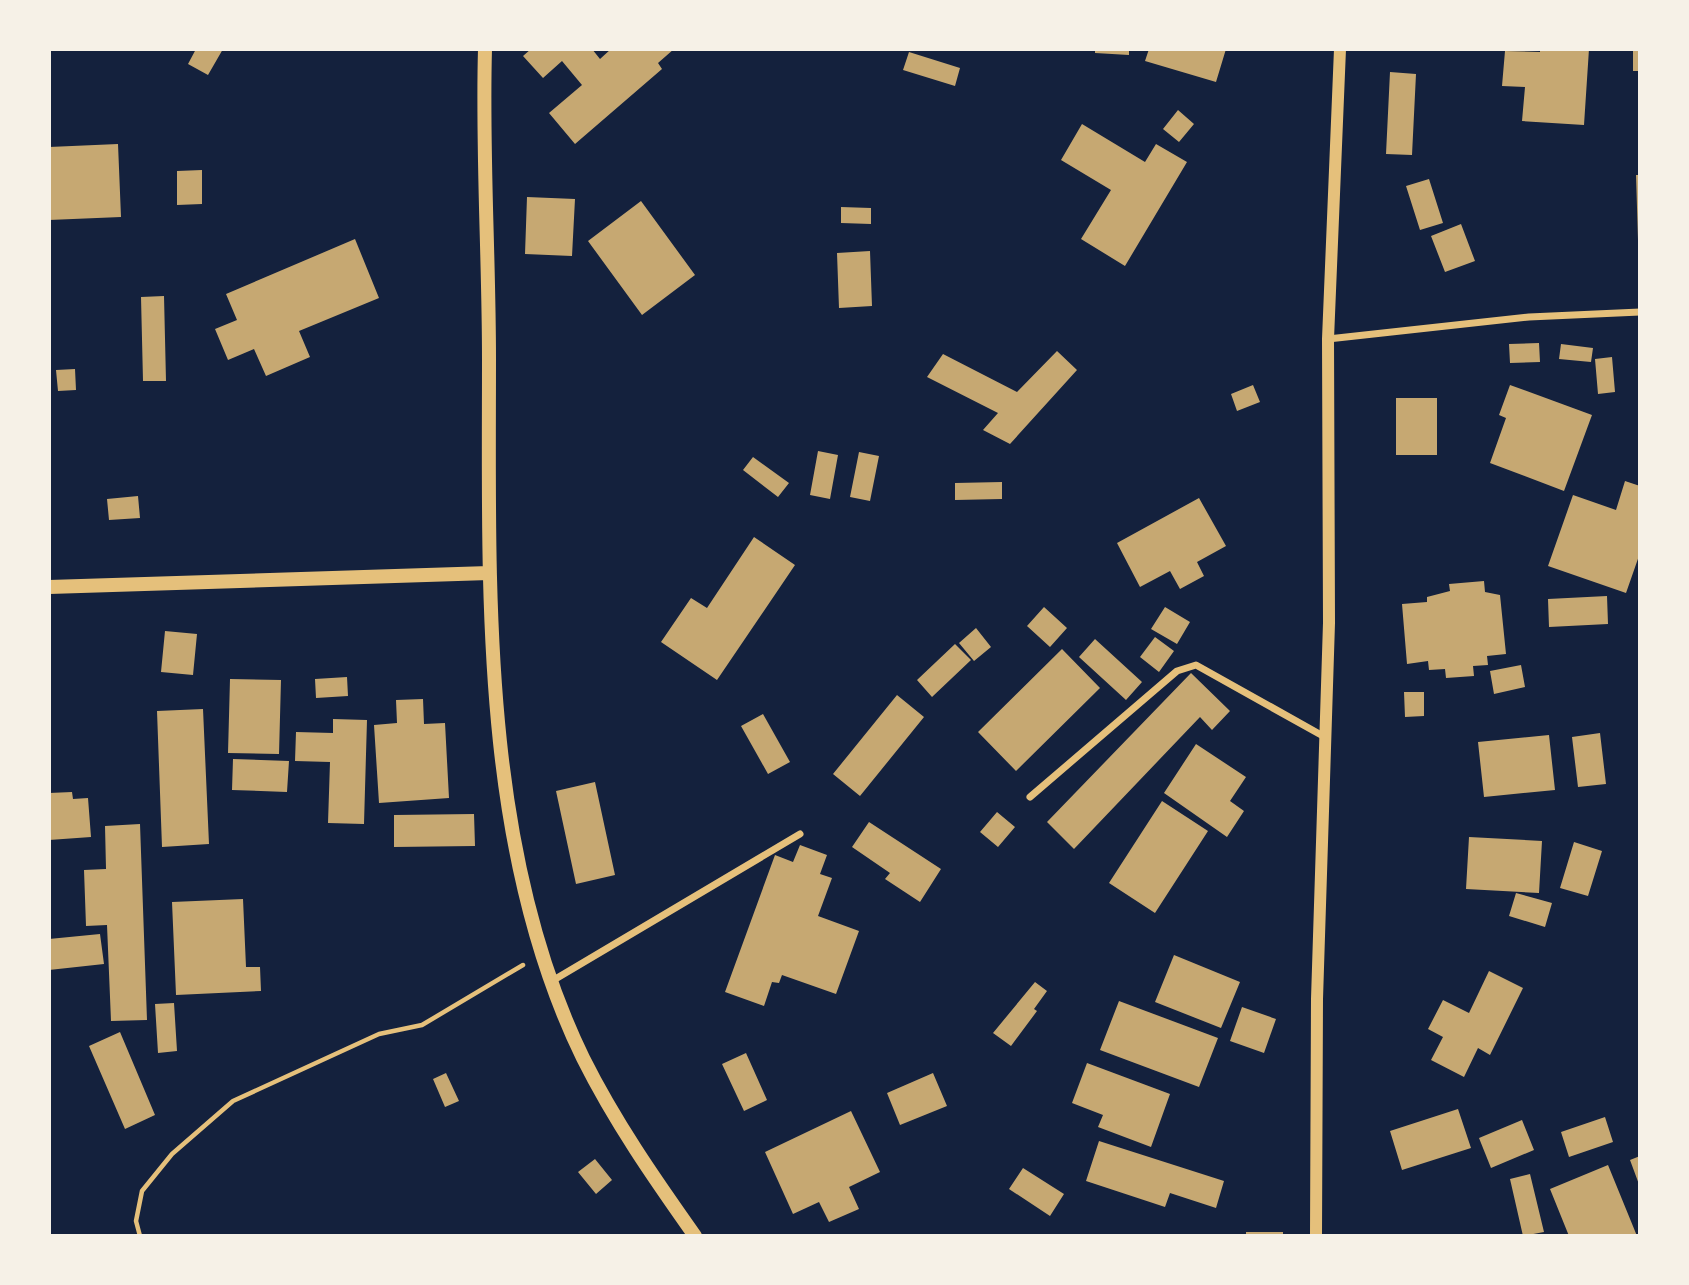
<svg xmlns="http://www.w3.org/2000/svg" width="1689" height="1285" viewBox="0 0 1689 1285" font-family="'Asap Condensed',sans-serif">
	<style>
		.building { fill: #c6a872 }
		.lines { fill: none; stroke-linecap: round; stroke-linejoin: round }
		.path { stroke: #e5c07b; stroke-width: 4.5 }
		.minor { stroke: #e5c07b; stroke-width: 7 }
		.tertiary { stroke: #e5c07b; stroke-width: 12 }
		.secondary { stroke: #e5c07b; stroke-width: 14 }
	</style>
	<rect width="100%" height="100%" fill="#14213d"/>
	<!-- building -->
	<path class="building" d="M196 49H223L208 75 188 64Z
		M531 49H592L600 59 611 49H674L658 63 662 69 575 144 549 113 582 85 562 61 543 78 523 56Z
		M1095 49H1129V55L1095 53Z
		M1149 49H1226L1216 82 1145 61Z
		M1540 49H1589L1584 125 1522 121 1525 87 1502 86 1505 51 1540 52Z
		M1633 49H1640V71H1633Z
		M909 52 960 68 955 86 903 70Z
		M1390 72 1416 74 1412 155 1386 154Z
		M1178 110 1194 124 1179 142 1163 129Z
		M1082 124 1145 162 1156 144 1187 162 1125 266 1081 239 1111 190 1061 160Z
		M118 144 121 217 49 220V147Z
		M202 170V204L177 205V171Z
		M1636 175H1640V240H1638Z
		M1429 179 1443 223 1420 230 1406 186Z
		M527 197 575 199 572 256 525 254Z
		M641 201 695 275 642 315 588 241Z
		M841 207 871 208V224L841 223Z
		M1461 224 1475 261 1445 272 1431 236Z
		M355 239 379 298 299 331 310 357 266 376 254 349 228 360 215 329 237 320 226 294Z
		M870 251 872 306 839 308 837 253Z
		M164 296 166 381H143L141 297Z
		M1539 343 1540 362 1510 363 1509 344Z
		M1561 344 1593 348 1591 362 1559 359Z
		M1057 351 1077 370 1010 444 983 430 998 413 927 377 943 354 1017 392Z
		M1612 357 1615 392 1598 394 1595 359Z
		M75 369 76 390 58 391 56 370Z
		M1253 385 1260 402 1237 411 1231 394Z
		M1510 385 1592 415 1564 491 1490 463 1506 418 1499 415Z
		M1396 398H1437V455H1396Z
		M818 451 838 455 830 499 810 495Z
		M859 452 879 456 870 501 850 497Z
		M753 457 789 483 778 497 743 470Z
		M1625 481 1640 486V553L1626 593 1548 566 1573 495 1616 510Z
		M1002 482V499L955 500V483Z
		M138 496 140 518 109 520 107 499Z
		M1199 498 1226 546 1197 562 1204 576 1180 589 1170 571 1140 587 1117 543Z
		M754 537 795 565 717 680 661 642 691 598 707 608Z
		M1484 581 1485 592 1500 595 1506 654 1487 656 1488 665 1473 666 1474 676 1446 678 1445 669 1429 670 1428 661 1407 664 1402 604 1427 602V597L1450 591 1449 584Z
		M1607 596 1608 624 1549 627 1548 599Z
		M1044 607 1067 628 1050 647 1027 626Z
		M1165 607 1190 622 1177 644 1151 629Z
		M976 628 991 647 974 661 959 643Z
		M165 631 197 634 193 675 161 672Z
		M1155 637 1174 651 1159 672 1140 657Z
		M1095 639 1142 682 1126 700 1079 657Z
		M955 644 971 660 932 697 917 680Z
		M1062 649 1100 688 1016 771 978 732Z
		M1521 665 1525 687 1494 694 1490 671Z
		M1191 673 1230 711 1212 730 1200 717 1074 849 1047 822Z
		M347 677 348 696 316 698 315 679Z
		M230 679 281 680 279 754 228 753Z
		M1404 692H1424V716L1405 717Z
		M897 695 924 717 860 796 833 774Z
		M423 699 424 724 445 723 449 798 379 803 374 725 397 723 396 700Z
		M203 709 209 844 162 847 157 711Z
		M763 714 790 762 768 774 741 726Z
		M333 719 367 720 364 824 328 823 330 762 295 761 296 732 333 733Z
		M1600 733 1606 784 1578 787 1572 737Z
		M1549 735 1555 790 1484 797 1478 742Z
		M1196 744 1246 777 1230 801 1244 811 1227 837 1164 793Z
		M233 759 289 761 287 792 232 790Z
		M595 782 615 875 576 884 556 791Z
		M72 792 73 799 88 798 91 837 49 840V793Z
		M1162 801 1208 831 1155 913 1109 883Z
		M997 812 1015 827 998 847 980 832Z
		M474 814 475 846 394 847V815Z
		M869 822 941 869 920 902 885 879 890 873 852 847Z
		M140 824 147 1020 111 1021 107 925 86 926 84 870 106 869 105 826Z
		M1469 837 1542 841 1539 893 1466 889Z
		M1574 842 1602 851 1588 896 1560 888Z
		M800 845 827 855 820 874 832 878 818 916 859 931 836 994 782 975 779 983 772 982 764 1006 725 992 775 855 793 862Z
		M1516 893 1552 903 1545 927 1509 916Z
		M243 899 246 967H260L261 991 176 995 172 902Z
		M100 934 104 964 49 970V939Z
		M1174 955 1240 982 1221 1028 1155 1002Z
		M1489 971 1523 988 1490 1055 1478 1048 1464 1077 1431 1060 1443 1037 1428 1029 1443 1000 1469 1013Z
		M1035 982 1047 991 1034 1009 1037 1011 1011 1046 993 1033Z
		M1119 1001 1218 1038 1199 1087 1100 1050Z
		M174 1003 177 1051 158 1053 155 1004Z
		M1242 1007 1276 1019 1264 1053 1230 1041Z
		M120 1032 155 1115 125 1129 89 1046Z
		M746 1053 767 1100 744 1111 722 1064Z
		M1087 1063 1170 1094 1151 1147 1098 1127 1103 1115 1072 1103Z
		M446 1073 459 1101 445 1107 433 1079Z
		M933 1073 947 1106 900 1125 887 1093Z
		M1458 1109 1471 1148 1402 1170 1390 1131Z
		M851 1111 880 1172 849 1187 859 1209 829 1222 819 1202 793 1214 765 1152Z
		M1605 1117 1613 1142 1569 1157 1561 1132Z
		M1522 1120 1534 1150 1491 1168 1479 1138Z
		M1099 1141 1224 1181 1216 1208 1170 1193 1165 1207 1086 1181Z
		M1640 1156V1187L1630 1160Z
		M595 1159 612 1180 596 1194 578 1172Z
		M1608 1165 1637 1236H1569L1550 1189Z
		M1023 1168 1064 1194 1050 1216 1009 1189Z
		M1530 1174 1544 1232 1523 1236 1510 1179Z
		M1246 1232H1283V1236H1246Z"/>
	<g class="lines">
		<!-- path -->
		<path class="path" d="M140 1236 136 1221 142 1191 172 1154 233 1101 379 1034 422 1025 523 965"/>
		<!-- minor -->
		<path class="minor" d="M1328 339 1529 317 1640 312
			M1030 797 1177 671 1196 665 1323 736
			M552 981 800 834"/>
		<!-- tertiary -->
		<path class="tertiary" d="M1316 1236 1317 999 1329 623 1328 339 1340 49"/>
		<!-- secondary -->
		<path class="secondary" d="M485 49C482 152 489 255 489 359 489 588 480 847 583 1058 615 1122 654 1178 695 1236
			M49 587 489 573"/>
	</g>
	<!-- border -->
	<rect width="1689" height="1285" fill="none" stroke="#f6f1e7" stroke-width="102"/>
</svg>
